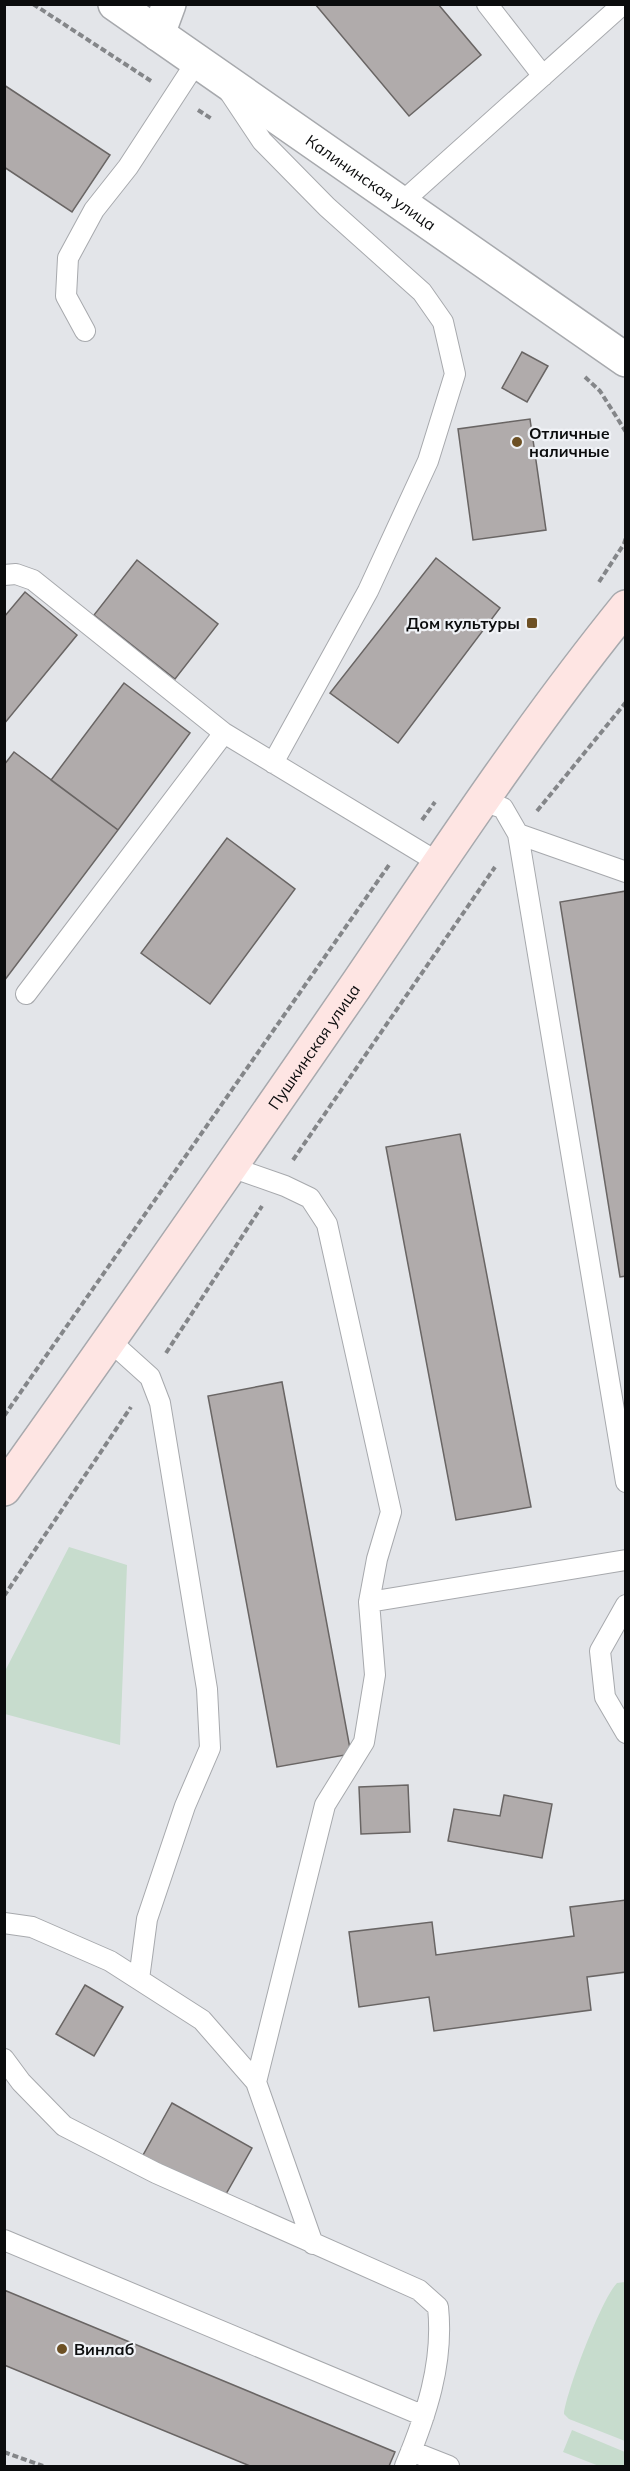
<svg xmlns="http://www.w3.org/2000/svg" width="630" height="2471" viewBox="0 0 630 2471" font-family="Mulish,sans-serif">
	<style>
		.green { fill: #c7dccd }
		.building { fill: #b0abab; stroke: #696564; stroke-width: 1.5 }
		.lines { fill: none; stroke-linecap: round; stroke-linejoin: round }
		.service-casing { stroke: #a7a9ad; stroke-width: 22 }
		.minor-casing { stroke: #a7a9ad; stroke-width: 36 }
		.secondary-casing { stroke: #a7a9ad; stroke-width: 36 }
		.path { stroke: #848689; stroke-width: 4; stroke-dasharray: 6 3; stroke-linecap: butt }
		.service { stroke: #fff; stroke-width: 20 }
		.minor { stroke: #fff; stroke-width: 33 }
		.secondary { stroke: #fee5e3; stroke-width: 33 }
		.poi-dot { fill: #6d5024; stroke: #f0f2f6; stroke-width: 2 }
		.labels { text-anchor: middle; stroke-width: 4.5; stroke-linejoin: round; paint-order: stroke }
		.street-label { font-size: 16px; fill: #0b0c0d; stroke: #f0f2f6 }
		.poi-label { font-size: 16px; font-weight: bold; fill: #0b0c0d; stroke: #f0f2f6; text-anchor: start }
	</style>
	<rect width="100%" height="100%" fill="#e3e5e9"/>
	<!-- green -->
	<path class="green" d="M69 1547 127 1565 120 1745 5 1714V1671Z
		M625 2282H626L625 2441 569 2419 564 2414C566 2392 602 2298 617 2283Z
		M572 2430 625 2452V2466H599L563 2452Z"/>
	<!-- building -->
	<path class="building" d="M315 4H438L481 55 409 116Z
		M4 85 110 155 72 212 4 167Z
		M522 352 548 366 527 402 502 388Z
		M530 419 546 530 473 540 458 429Z
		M436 558 500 608 398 743 330 693Z
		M137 560 218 624 175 679 94 615Z
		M25 592 77 635 4 724V617Z
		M124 683 190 733 118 830 51 780Z
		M14 752 118 830 4 981V765Z
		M227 838 295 889 210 1004 141 953Z
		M626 891V1276L620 1277 560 902Z
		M460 1134 531 1507 456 1520 386 1147Z
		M282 1382 351 1754 277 1767 208 1396Z
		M408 1785 410 1832 361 1834 359 1787Z
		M504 1795 552 1804 542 1858 448 1841 454 1809 500 1816Z
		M626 1900V1972L587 1977 591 2010 434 2031 429 1997 359 2007 349 1932 432 1922 436 1955 574 1936 570 1907Z
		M85 1985 123 2007 94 2056 56 2034Z
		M172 2103 252 2148 222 2201 142 2157Z
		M4 2290 395 2452 389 2466H250L4 2365Z"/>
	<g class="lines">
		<defs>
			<path id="service" d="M487 4 543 76
				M230 93 262 141 327 207 422 292 443 322 455 374 428 461 368 591 273 763
				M401 203 623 4
				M85 331 66 296 68 258 94 210 128 167 197 61
				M4 575 16 574 33 580 224 733 439 863
				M482 801 503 808 518 834 626 1482
				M518 834 626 872
				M26 994 224 733
				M231 1167 285 1186 310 1198 327 1224 391 1512 377 1559 369 1602 375 1675 364 1742 325 1805 256 2082
				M110 1341 150 1377 160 1403 207 1689 210 1748 185 1806 147 1919 139 1979
				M369 1602 626 1560
				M626 1605 600 1651 605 1697 626 1733
				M4 1923 32 1927 110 1961 202 2020 256 2082 313 2244
				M4 2059 21 2082 64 2126 156 2173 419 2290 438 2307C444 2363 426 2416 405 2466
				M4 2240 424 2416
				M411 2451 449 2466"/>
			<g id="minor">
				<path id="s1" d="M115 4 626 360"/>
				<path d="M158 34 169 4"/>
			</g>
			<g id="secondary">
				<path id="s2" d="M4 1489C123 1323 239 1155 355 987 442 859 528 728 626 607"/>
			</g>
		</defs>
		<!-- service casing -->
		<use href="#service" class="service-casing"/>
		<!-- minor casing -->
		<use href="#minor" class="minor-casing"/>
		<!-- secondary casing -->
		<use href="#secondary" class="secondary-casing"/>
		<!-- path -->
		<path class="path" d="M33 4 151 81
			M198 110 212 119
			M585 377 600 391 626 432
			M599 582 624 544 626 537
			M537 811 626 702
			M422 820 435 802
			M293 1160 495 867
			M166 1353 262 1206
			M4 1416 389 865
			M4 1596 131 1407
			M4 2452 43 2466"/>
		<!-- service -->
		<use href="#service" class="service"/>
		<!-- minor -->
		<use href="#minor" class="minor"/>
		<!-- secondary -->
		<use href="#secondary" class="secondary"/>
	</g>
	<!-- markers -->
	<g class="poi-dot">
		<circle cx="517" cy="442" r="6"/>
		<rect x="526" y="617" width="12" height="12" rx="3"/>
		<circle cx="62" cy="2349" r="6"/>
	</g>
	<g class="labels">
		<!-- street labels -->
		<g class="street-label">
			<text dy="6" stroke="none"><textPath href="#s1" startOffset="312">Калининская улица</textPath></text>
			<text dy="6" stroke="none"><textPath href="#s2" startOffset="540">Пушкинская улица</textPath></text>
		</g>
		<!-- poi labels -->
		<g class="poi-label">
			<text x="529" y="439">Отличные<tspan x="529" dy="18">наличные</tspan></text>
			<text x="520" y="629" text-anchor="end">Дом культуры</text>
			<text x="74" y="2355">Винлаб</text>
		</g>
	</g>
	<!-- border -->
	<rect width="630" height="2471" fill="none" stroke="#0b0c0d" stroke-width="12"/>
</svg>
